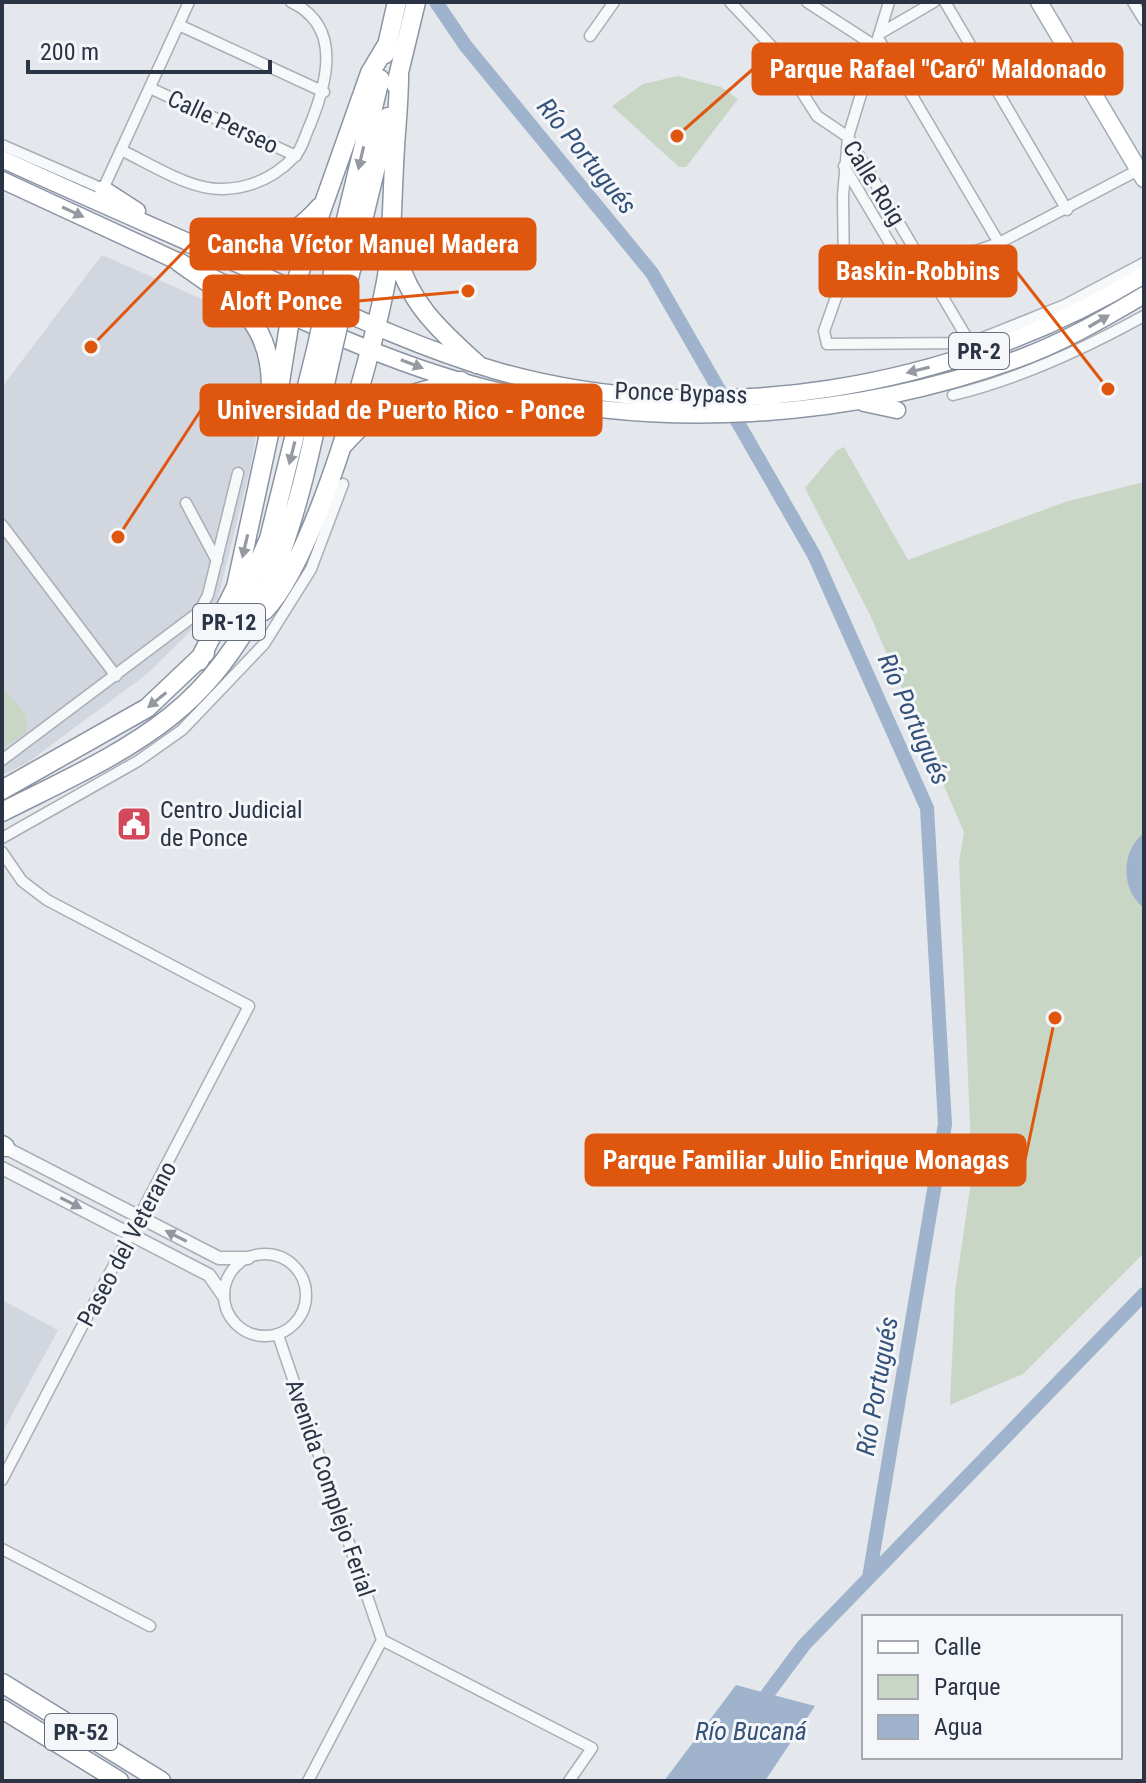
<svg xmlns="http://www.w3.org/2000/svg" width="1146" height="1783" viewBox="0 0 1146 1783" font-family="'Roboto Condensed',sans-serif">
	<style>
		.built { fill: #d2d6de }
		.green { fill: #c9d6c5 }
		.water { fill: #9fb4cc }
		.lines { fill: none; stroke-linecap: round; stroke-linejoin: round }
		.river { stroke: #9fb4cc; stroke-width: 14 }
		.minor-casing { stroke: #a9aeb7; stroke-width: 13 }
		.tertiary-casing { stroke: #a9aeb7; stroke-width: 15 }
		.primary-casing { stroke: #a3abb8; stroke-width: 19 }
		.trunk-casing { stroke: #8b94a3; stroke-width: 19 }
		.motorway-casing { stroke: #8b94a3; stroke-width: 21 }
		.minor { stroke: #f7f8fa; stroke-width: 10 }
		.tertiary { stroke: #f7f8fa; stroke-width: 12 }
		.primary { stroke: #fff; stroke-width: 16 }
		.trunk { stroke: #fff; stroke-width: 16 }
		.motorway { stroke: #fff; stroke-width: 18 }
		.motorway-bridge-casing { stroke: #8b94a3; stroke-width: 21; stroke-linecap: butt }
		.motorway-bridge { stroke: #fff; stroke-width: 18 }
		.oneway { fill: #959aa2 }
		.oneway2 { fill: #9196a0 }
		.labels { text-anchor: middle; stroke-width: 6; stroke-linejoin: round; paint-order: stroke }
		.shield { fill: #f4f6f9; stroke: #676e7b; stroke-width: 2 }
		.shield-label { font-size: 22px; font-weight: bold; fill: #2b3445 }
		.street-label { font-size: 24px; fill: #2b3445; stroke: #f4f6f9 }
		.poi-label { font-size: 24px; fill: #2b3445; stroke: #f4f6f9; text-anchor: start }
		.water-label { font-size: 26px; font-style: italic; fill: #34527a; stroke: #f4f6f9 }
		.leader { fill: none; stroke: #df570f; stroke-width: 3 }
		.callout-dot { fill: #df570f; stroke: #f4f6f9; stroke-width: 3 }
		.callout { fill: #df570f; stroke: #df570f; stroke-width: 3 }
		.callout-label { font-size: 26px; text-anchor: middle; font-weight: bold; fill: #fff }
	</style>
	<rect width="100%" height="100%" fill="#e4e7ec"/>
	<!-- built -->
	<path class="built" d="M102 255 236 314 249 331 259 357 262 400 250 469 216 606 147 674 27 763 2 775V387Z
		M2 1300 58 1330 2 1433Z"/>
	<!-- green -->
	<path class="green" d="M678 76 721 87 738 99 686 167H679L612 106 643 84Z
		M844 447 908 560 1065 502 1144 482V1253L1023 1374 950 1405 955 1292 972 1174 959 861 964 832 870 615 805 488 837 450Z
		M2 687 26 715V732L2 749Z"/>
	<!-- water -->
	<path class="water" d="M1144 833V908C1120 890 1121 850 1144 833Z
		M736 1685 815 1706 765 1781H664Z"/>
	<g class="lines">
		<!-- river -->
		<path class="river" d="M436 2 465 45 652 273 814 555 927 808 945 1124 869 1578
			M757 1708 804 1645 1144 1294"/>
		<defs>
			<path id="minor" d="M730 2 775 50 817 116 848 137 970 343
				M807 2 875 46
				M889 2 848 137 843 196 844 275 824 331 827 344 970 343 1065 305 1144 263
				M945 2 1067 210
				M1133 2 1144 20
				M179 25 324 92
				M879 34 934 2
				M590 36 614 2
				M878 38 999 243
				M150 88 296 156
				M2 145 103 189 189 2
				M121 150C151 164 189 190 223 189 251 188 275 177 294 157 302 150 305 135 310 125 327 83 343 26 291 2
				M844 166 904 267
				M927 268 999 243 1142 168
				M953 395C1020 379 1084 349 1144 316
				M186 503 217 561
				M2 525 116 676
				M2 760 199 612 208 595 238 473
				M2 838 138 761 182 730 264 644 311 569 343 484
				M2 852 22 881 47 900 249 1006 2 1480
				M224 1295a41 41 0 1 1 82 0a41 41 0 1 1-82 0Z
				M278 1335 382 1640
				M2 1549 150 1626
				M382 1640 592 1748 569 1781
				M308 1781 382 1640"/>
			<path id="tertiary" d="M2 1146 219 1258H248
				M2 1168 209 1275 223 1295"/>
			<path id="primary" d="M1039 2 1144 179"/>
			<path id="trunk" d="M2 159C87 198 173 235 258 273 335 308 411 346 494 370 708 432 955 390 1144 275
				M2 180 190 267
				M103 189 137 211
				M211 277C298 320 391 364 485 388 657 432 848 420 1015 360 1060 344 1102 320 1144 295
				M864 403 897 410"/>
			<path id="motorway" d="M385 54 397 2
				M396 85 416 2
				M191 244C247 250 280 253 320 207
				M395 248C406 300 439 330 477 364
				M179 262C230 299 271 316 271 387
				M333 273 380 79
				M349 278 388 117
				M343 445C385 398 403 396 461 381
				M237 610 269 539 316 350
				M264 611C315 559 374 351 387 276 392 240 392 202 394 166 395 136 399 106 399 75
				M199 661 236 587 279 388 296 282 370 73 388 43
				M2 790 147 708 205 653
				M2 812C59 783 121 756 171 716 281 628 302 486 331 357
				M2 1145 5 1147
				M2 1683 161 1781
				M2 1709 119 1781"/>
		</defs>
		<!-- minor casing -->
		<use href="#minor" class="minor-casing"/>
		<!-- tertiary casing -->
		<use href="#tertiary" class="tertiary-casing"/>
		<!-- primary casing -->
		<use href="#primary" class="primary-casing"/>
		<!-- trunk casing -->
		<use href="#trunk" class="trunk-casing"/>
		<!-- motorway casing -->
		<use href="#motorway" class="motorway-casing"/>
		<!-- minor -->
		<use href="#minor" class="minor"/>
		<!-- tertiary -->
		<use href="#tertiary" class="tertiary"/>
		<!-- primary -->
		<use href="#primary" class="primary"/>
		<!-- trunk -->
		<use href="#trunk" class="trunk"/>
		<!-- motorway -->
		<use href="#motorway" class="motorway"/>
		<defs>
			<path id="motorway-bridge" d="M316 350 333 273
				M331 357 349 278"/>
		</defs>
		<!-- motorway-bridge casing -->
		<use href="#motorway-bridge" class="motorway-bridge-casing"/>
		<!-- motorway-bridge -->
		<use href="#motorway-bridge" class="motorway-bridge"/>
	</g>
	<!-- one-way arrows -->
	<defs><path id="oneway-solid" d="M-6-.8H1V-3.2L6.5 0L1 3.2V.8H-6Z" transform="scale(2)"/></defs>
	<g class="oneway">
		<use href="#oneway-solid" transform="translate(361 158) rotate(103)"/>
		<use href="#oneway-solid" transform="translate(73 212) rotate(25)"/>
		<use href="#oneway-solid" transform="translate(1099 321) rotate(-30)"/>
		<use href="#oneway-solid" transform="translate(412 364) rotate(21)"/>
		<use href="#oneway-solid" transform="translate(918 370) rotate(166)"/>
		<use href="#oneway-solid" transform="translate(292 453) rotate(104)"/>
		<use href="#oneway-solid" transform="translate(245 546) rotate(103)"/>
		<use href="#oneway-solid" transform="translate(157 700) rotate(141)"/>
	</g>
	<g class="oneway2">
		<use href="#oneway-solid" transform="translate(71 1203) rotate(27)"/>
		<use href="#oneway-solid" transform="translate(176 1236) rotate(-153)"/>
	</g>
	<!-- icons -->
	<defs>
		<symbol id="civic-square" viewBox="-11 -11 22 22"><rect x="-9" y="-9" width="18" height="18" rx="4" fill="#d1495b" stroke="#f4f6f9"/><path d="M-.6-6.5H3V-4.5H.6V-3L4-1V1h2V6H-6V1h2V-1L-.6-3ZM-1.2 2.5V6h2.4V2.5Z" fill="#fff"/></symbol>
	</defs>
	<g fill-rule="evenodd">
		<use href="#civic-square" x="114" y="804" width="40" height="40"/>
	</g>
	<g class="labels">
		<!-- shield labels -->
		<g class="shield">
			<rect x="949" y="333" width="60" height="36" rx="6"/>
			<rect x="193" y="604" width="72" height="36" rx="6"/>
			<rect x="45" y="1714" width="72" height="36" rx="6"/>
		</g>
		<g class="shield-label">
			<text x="979" y="359">PR-2</text>
			<text x="229" y="630">PR-12</text>
			<text x="81" y="1740">PR-52</text>
		</g>
		<!-- street labels -->
		<g class="street-label">
			<text transform="translate(223 122) rotate(25)" y="8">Calle Perseo</text>
			<text transform="translate(874 183) rotate(58)" y="8">Calle Roig</text>
			<text transform="translate(681 393) rotate(2)" y="8">Ponce Bypass</text>
			<text transform="translate(127 1244) rotate(-62)" y="8">Paseo del Veterano</text>
			<text transform="translate(330 1488) rotate(71)" y="8">Avenida Complejo Ferial</text>
		</g>
		<!-- poi labels -->
		<g class="poi-label">
			<text x="160" y="818">Centro Judicial<tspan x="160" dy="28">de Ponce</tspan></text>
		</g>
		<!-- water labels -->
		<g class="water-label">
			<text transform="translate(587 156) rotate(51)" y="9">Río Portugués</text>
			<text transform="translate(914 719) rotate(66)" y="9">Río Portugués</text>
			<text transform="translate(877 1386) rotate(-80)" y="9">Río Portugués</text>
			<text x="751" y="1740">Río Bucaná</text>
		</g>
	</g>
	<!-- callouts -->
	<path class="leader" d="M677 136L753 69M91 347L191 244M1108 389L1016 271M468 291L358 301M118 537L201 410M1055 1018L1025 1160"/>
	<g class="callout-dot">
		<circle cx="677" cy="136" r="8"/>
		<circle cx="91" cy="347" r="8"/>
		<circle cx="1108" cy="389" r="8"/>
		<circle cx="468" cy="291" r="8"/>
		<circle cx="118" cy="537" r="8"/>
		<circle cx="1055" cy="1018" r="8"/>
	</g>
	<g class="callout">
		<rect x="753" y="44" width="369" height="50" rx="8"/>
		<rect x="191" y="219" width="344" height="50" rx="8"/>
		<rect x="820" y="246" width="196" height="50" rx="8"/>
		<rect x="204" y="276" width="154" height="50" rx="8"/>
		<rect x="201" y="385" width="400" height="50" rx="8"/>
		<rect x="586" y="1135" width="439" height="50" rx="8"/>
	</g>
	<g class="callout-label">
		<text x="938" y="78">Parque Rafael "Caró" Maldonado</text>
		<text x="363" y="253">Cancha Víctor Manuel Madera</text>
		<text x="918" y="280">Baskin-Robbins</text>
		<text x="281" y="310">Aloft Ponce</text>
		<text x="401" y="419">Universidad de Puerto Rico - Ponce</text>
		<text x="806" y="1169">Parque Familiar Julio Enrique Monagas</text>
	</g>
	<!-- border -->
	<rect width="1146" height="1783" fill="none" stroke="#2b3445" stroke-width="8"/>
	<!-- legend -->
	<rect x="862" y="1615" width="260" height="144" fill="#f4f6f9" stroke="#a4a8b1" stroke-width="2"/>
	<rect x="878" y="1641" width="40" height="12" fill="#ffffff" stroke="#a4a8b1" stroke-width="2"/>
	<text x="934" y="1655" font-size="24" fill="#2b3445">Calle</text>
	<rect x="878" y="1675" width="40" height="24" fill="#c9d6c5" stroke="#a4a8b1" stroke-width="2"/>
	<text x="934" y="1695" font-size="24" fill="#2b3445">Parque</text>
	<rect x="878" y="1715" width="40" height="24" fill="#9fb4cc" stroke="#a4a8b1" stroke-width="2"/>
	<text x="934" y="1735" font-size="24" fill="#2b3445">Agua</text>
	<!-- scale -->
	<path d="M28 60v12h242v-12" fill="none" stroke="#2b3445" stroke-width="4"/>
	<text x="40" y="60" font-size="24" fill="#2b3445" stroke="#f4f6f9" stroke-width="6" paint-order="stroke">200 m</text>
</svg>
